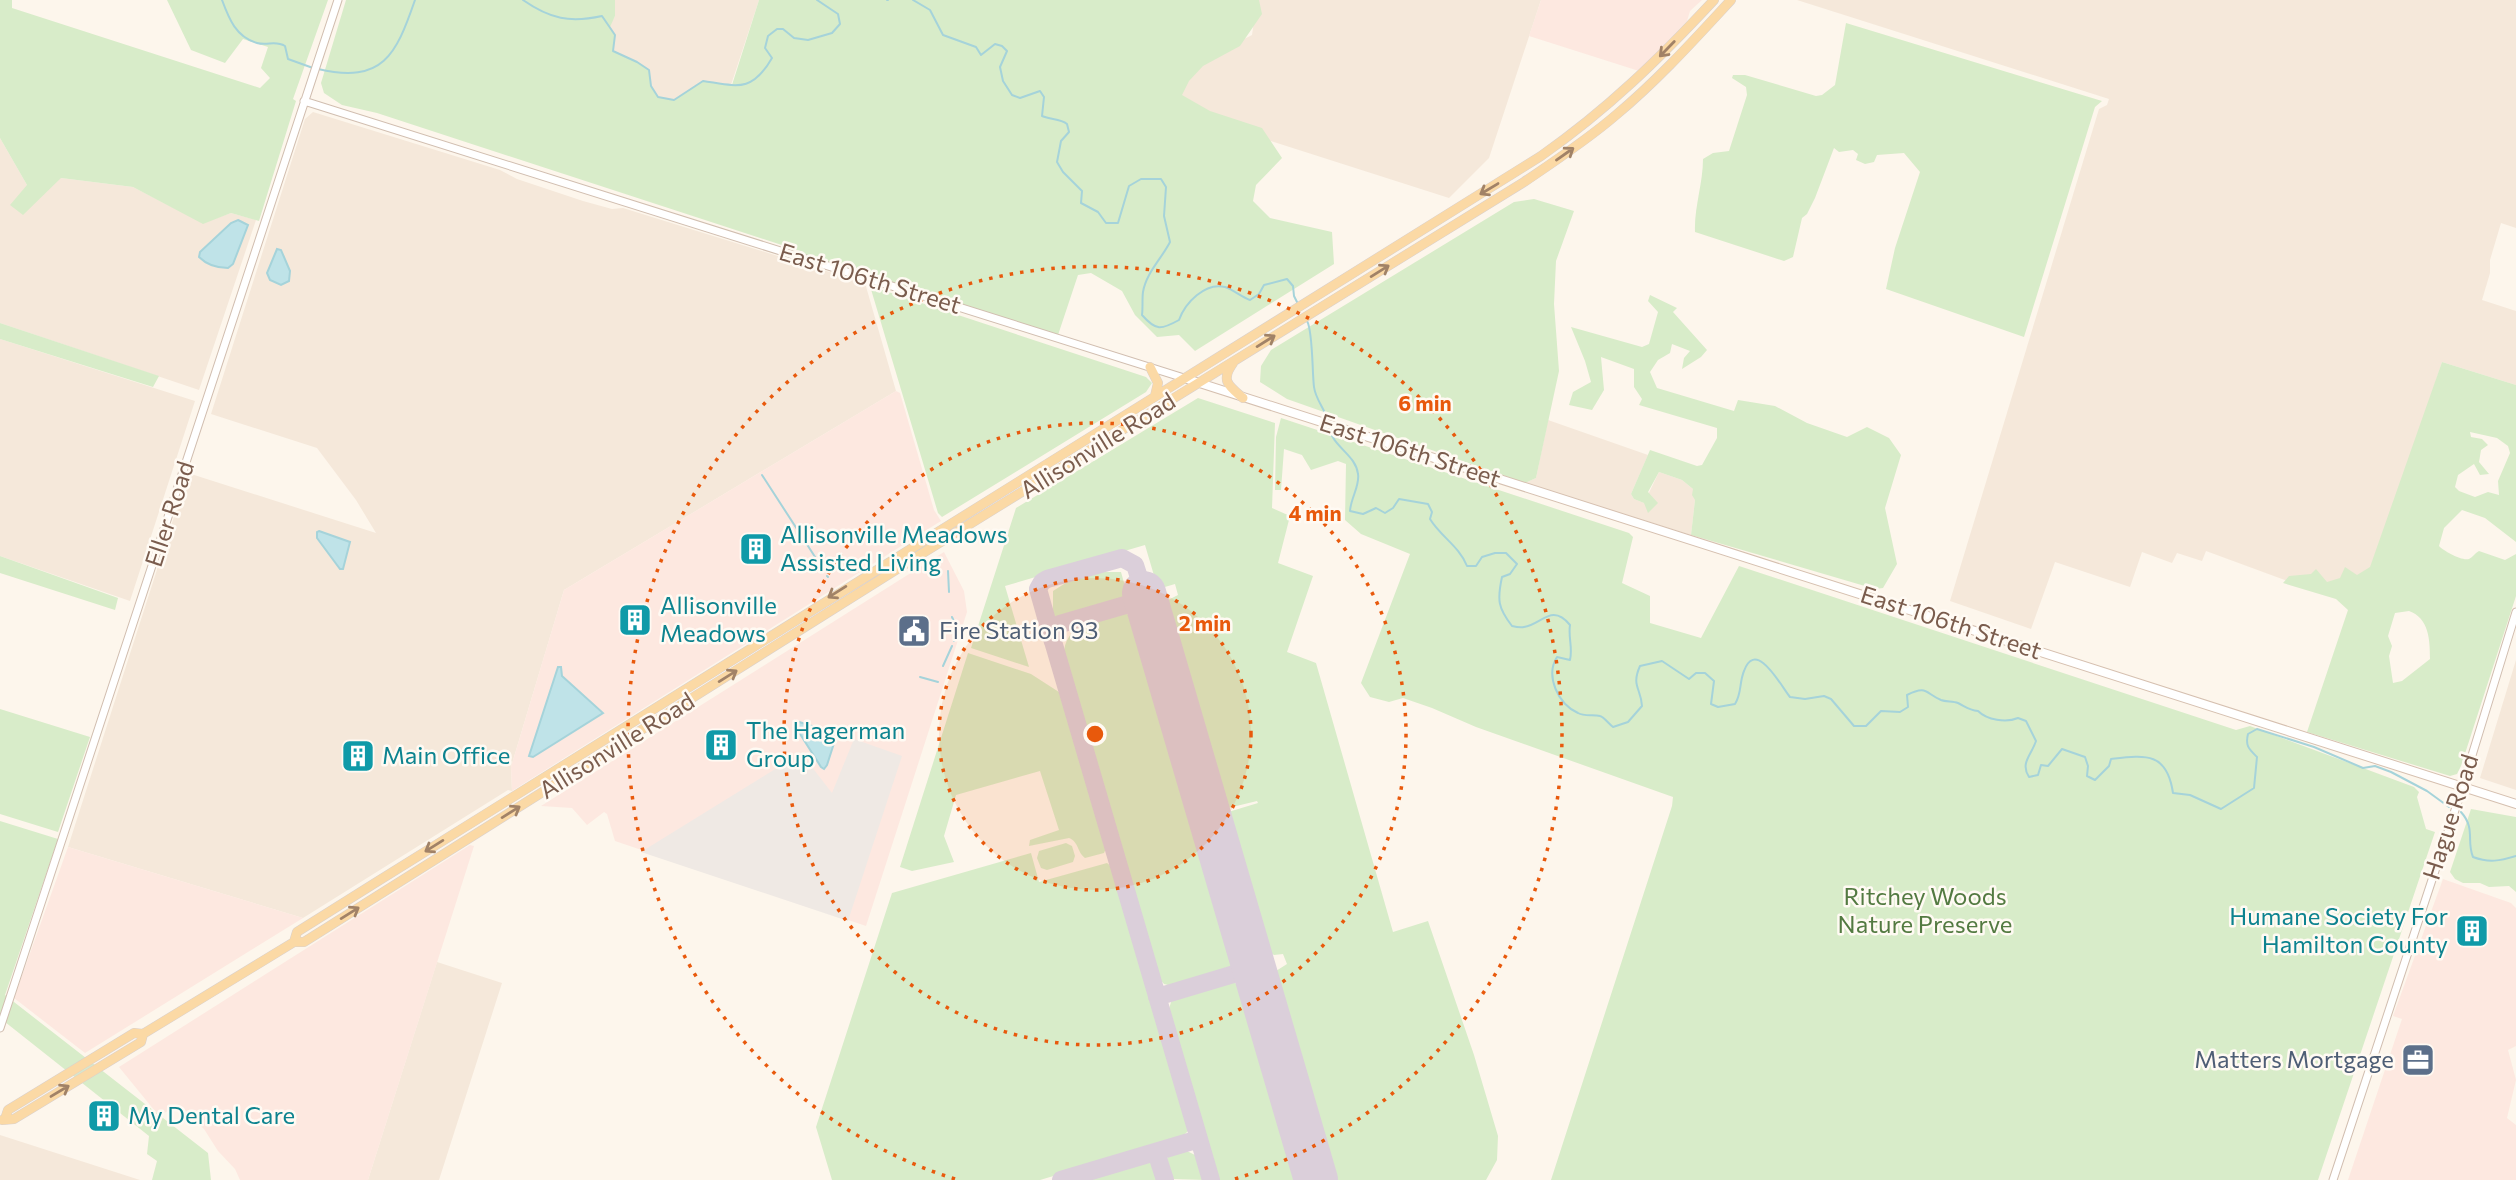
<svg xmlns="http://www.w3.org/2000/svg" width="2516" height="1180" viewBox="0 0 2516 1180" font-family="Commissioner,sans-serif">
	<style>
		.residential { fill: #f5e8da }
		.commercial { fill: #fde8e0 }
		.industrial { fill: #efe9e4 }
		.green { fill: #d8ecc9; fill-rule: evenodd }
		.water { fill: #bfe3e8; stroke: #a5d3da; stroke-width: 2 }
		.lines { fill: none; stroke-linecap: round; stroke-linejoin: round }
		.stream { stroke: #a5d3da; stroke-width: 2 }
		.taxiway { stroke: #dbcfda; stroke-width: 18 }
		.runway { stroke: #dbcfda; stroke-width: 44 }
		.tertiary-casing { stroke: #d1beb0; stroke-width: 9 }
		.secondary-casing { stroke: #d6c0b0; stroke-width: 10 }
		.primary-casing { stroke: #dad1cd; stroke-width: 10 }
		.tertiary { stroke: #fff; stroke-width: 7 }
		.secondary { stroke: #fff; stroke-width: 8 }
		.primary { stroke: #fbd9a5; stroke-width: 9 }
		.oneway { stroke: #a18267 }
		.ring { fill: none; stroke: #e8590c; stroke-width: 3.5; stroke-dasharray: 3.5 7 }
		.labels { text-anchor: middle; stroke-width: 5; stroke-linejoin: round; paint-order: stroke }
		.street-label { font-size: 24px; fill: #7a5c4d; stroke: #fffaf3 }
		.culture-label { font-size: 24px; fill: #0d838f; stroke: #fffaf3; text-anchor: start }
		.service-label { font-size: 24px; fill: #4e5e75; stroke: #fffaf3; text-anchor: start }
		.park-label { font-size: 24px; fill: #537a41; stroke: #fffaf3 }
		.centre { fill: #e8590c; stroke: #fffaf3; stroke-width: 3.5 }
		.ring-label { font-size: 21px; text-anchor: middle; font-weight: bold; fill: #e8590c; stroke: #fffaf3; stroke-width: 5; stroke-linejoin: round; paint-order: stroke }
	</style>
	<rect width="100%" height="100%" fill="#fdf6ec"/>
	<!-- residential -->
	<path class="residential" d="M615 0H759L731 85 703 81 674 100 658 97 651 86 649 70 637 62 613 51 615 35 609 27 615 16Z
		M1257 0H1541L1489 158 1449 198 1186 114 1170 95 1199 62 1252 35Z
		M1797 0H2516V228L2501 223 2490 260V273L2482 300 2516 311V385L2442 362 2362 604 2282 579 2206 551 2202 561 2177 553 2172 563 2142 552 2130 587 2055 562 2031 629 1950 601 2099 109 2107 105 2109 99Z
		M313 112 500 170 517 179 583 201 612 209 623 208 865 283 896 391 564 590 511 767 512 791 508 790 303 918 68 847 188 473 376 533 356 500 317 448 211 414 305 119Z
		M0 138 27 185 61 178 133 187 203 223 231 213 256 220 199 390 0 323Z
		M0 339 195 401 130 601 0 556Z
		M1548 420 1648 455 1631 494 1634 499 1644 503 1659 472 1682 480 1693 489 1695 500 1691 535 1525 483 1536 478Z
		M2516 660V790L2480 778Z
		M437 962 502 983 439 1180H368Z
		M0 1135 140 1180H0Z"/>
	<!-- commercial -->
	<path class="commercial" d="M1541 0H1702L1690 11 1687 21 1639 71 1529 36Z
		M896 391 900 393 934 510 941 521 512 791 511 767 564 590Z
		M944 552 964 591 967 612 866 926 615 841 607 814 604 812 587 825 572 808 541 806Z
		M470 845 474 846 368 1180H240L235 1169 218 1151 204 1129 178 1105 159 1116 119 1067Z
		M68 847 303 918 85 1053 14 998Z
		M2443 879 2511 903 2516 908V1046L2508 1050 2516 1080 2507 1118 2516 1125V1180H2348L2402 1019 2393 1016Z"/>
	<!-- industrial -->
	<path class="industrial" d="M854 739 902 756 848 921 641 852 801 753 832 793Z"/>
	<!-- green -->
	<path class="green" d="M0 0H12V8L260 88 270 78 261 68 268 47 243 39 225 63 191 50 167 0H328L293 99 296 101 259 221 231 213 203 224 133 187 61 178 23 215 10 205 27 185 0 138Z
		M346 0H615V16L610 27 615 35 613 51 637 62 649 70 651 86 658 97 674 100 703 81 732 85 759 0H1259L1262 14 1240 46 1203 66 1189 81 1182 95 1210 111 1262 128 1282 158 1256 185 1253 201 1270 218 1332 232 1334 264 1195 351 1179 335 1157 337 1135 315 1122 291 1091 273 1078 275 1058 335 803 255V252L377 113 342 105 324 93 321 83Z
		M1846 23 2102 101 2095 107 2024 337 1886 289 1895 248 1920 172 1904 153 1877 155 1874 162 1865 164 1856 160 1858 154 1853 150 1839 152 1834 148 1815 198 1807 214 1802 218 1793 257 1784 261 1695 232C1694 207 1703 184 1703 159L1713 153 1729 151 1747 95 1746 87 1732 78 1733 75H1745L1816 96 1822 95 1835 85Z
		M1534 199 1574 211 1556 261 1554 304 1559 371 1536 478 1525 483 1287 399 1260 382 1261 366 1271 350 1514 202Z
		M870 286 1146 377 1152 383 1146 392 942 517 938 513Z
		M1650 295 1677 308 1673 312 1707 350 1701 357 1682 369 1684 358 1690 351 1672 344 1670 353 1658 360 1650 372 1657 388 1734 411 1738 400 1775 406 1807 423 1847 437 1867 427 1889 438 1901 455 1885 508 1897 564 1883 588 1875 589 1691 535 1695 500 1692 495 1693 489 1682 480 1659 472 1648 492 1658 503 1648 513 1644 503 1634 499 1631 494 1650 450 1697 466 1702 465 1717 438V428L1639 405 1642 399 1634 387V369L1601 357 1604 390 1592 410 1569 405 1573 392 1591 382 1585 361 1571 327 1642 347 1649 344 1658 312 1648 301Z
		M0 323 159 376 153 387 0 339Z
		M2442 362 2516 385V542L2485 518 2462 510 2444 528 2439 546C2444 551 2461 561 2469 559 2473 557 2475 553 2479 551L2505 560 2516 554V596L2461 766 2457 774 2450 776 2307 732 2348 610 2336 599 2283 583 2289 576 2311 574 2316 569 2327 582 2340 578 2345 567 2357 575 2370 567ZM2470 432 2497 438 2508 446 2510 453 2498 481 2499 495 2488 492 2475 497 2459 491 2455 487 2458 475 2474 464 2480 475 2489 474 2479 462 2481 450 2488 445 2482 439 2471 437ZM2409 611C2429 618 2430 640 2430 659L2402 681 2393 683 2389 656 2392 646 2388 636 2395 613Z
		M1198 398 1275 423 1272 508 1290 516 1278 563 1313 576 1287 652 1316 663 1393 932 1428 921 1474 1055 1498 1136 1497 1160 1486 1180H1332L1273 981 1276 971 1287 964 1283 954 1274 955 1263 948 1224 815 1225 813 1258 803 1257 801 1224 809 1222 808 1164 611 1168 600 1178 595 1175 584 1158 589 1145 545 1005 586 1029 667 971 648 1016 508Z
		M1281 418 1629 533 1633 537 1622 583 1650 596V623L1701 638 1739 566 2236 730 2250 726 2414 787 2419 792 2417 797 2426 829 2435 832 2318 1180H1551L1672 806 1673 797 1476 727 1432 708 1403 698 1389 702 1370 697 1361 683 1410 554 1361 534 1345 520 1346 464 1338 461 1311 470 1302 455 1284 449 1281 490H1275L1276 437Z
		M0 556 118 598 115 610 0 573Z
		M1098 572H1121L1128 597 1053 619V591L1072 579Z
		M1120 612 1130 615 1136 621 1234 955 1232 965 1226 971 1172 986 1164 984 1157 976 1064 660C1061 625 1094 620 1120 612Z
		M968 653 1031 674 1062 694 1107 846 1104 853 1085 858C1077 852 1079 842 1069 838L1029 846 1030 840 1059 830 1040 771 956 795 944 836 954 862 912 871 900 867Z
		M0 709 90 737 58 832 0 814Z
		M2471 809 2516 817V892L2509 886 2489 887 2480 883H2463L2455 879 2450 872Z
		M0 821 58 839 5 995 208 1153 211 1180H152L157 1161 147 1154 149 1136 0 1018Z
		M1066 843 1072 846 1075 856 1073 862 1047 870 1041 868 1037 858 1039 851Z
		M1031 853 1039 882 1107 863 1113 868 1189 1124 1188 1131 1181 1138 1040 1180H832L816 1127 892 893Z
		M1231 982 1238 984 1245 991 1300 1180H1218L1169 1009 1171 1002 1177 998Z
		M1185 1150 1197 1156 1205 1180 1173 1179 1167 1158 1170 1155Z
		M1147 1161 1154 1165 1159 1180H1084Z"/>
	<!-- water -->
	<path class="water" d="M238 220 248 225 233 264 228 268C218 268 207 265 199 257L200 252 231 223Z
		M277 249 281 250 290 271 289 281 281 285 270 280 267 273Z
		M319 531 350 542 343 569H340L317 538V532Z
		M558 667H561L562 676 603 713 533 757 529 756Z
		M796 721 837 734 827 765 824 769 821 767 795 726 794 723Z"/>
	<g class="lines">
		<!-- stream -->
		<path class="stream" d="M222 0C229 19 236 37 257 43 268 46 275 40 285 46L288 59 313 68
			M523 0C550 19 570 23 602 16L615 35 613 51 637 62 649 70 651 86 658 97 674 100 703 81C737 86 752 93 772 58L765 48 768 36 777 29H783L794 38 808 40 832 33 840 24 838 14 817 0
			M887 0H888
			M913 0 930 10 943 35 976 47 981 55 995 44 1002 46 1007 51 1000 67 1003 81 1012 95 1020 98 1040 91 1044 97 1042 116C1051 120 1060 118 1067 124L1069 132 1061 141 1057 162 1063 172 1082 191 1081 203 1098 212 1106 223H1118L1129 186 1141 179H1161L1166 187 1164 216 1170 242C1162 258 1146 273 1143 292 1142 299 1143 307 1142 315 1156 331 1161 330 1179 320 1185 303 1205 282 1225 287 1232 289 1242 297 1250 300L1259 294 1264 285 1287 279 1293 286 1294 296 1298 304
			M318 69C383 84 396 55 415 0
			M1307 321C1313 331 1312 371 1314 387 1316 401 1325 408 1328 422
			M1329 428C1333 447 1356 455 1358 474 1360 486 1351 497 1350 511L1363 514 1376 508 1385 513 1393 508 1399 499 1428 504 1432 512 1430 519C1441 537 1459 546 1467 566H1476L1482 557 1495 553H1506L1517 564 1510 574 1502 577C1497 600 1498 608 1512 626 1516 627 1520 628 1524 627 1542 624 1552 603 1570 625 1568 637 1573 648 1570 660L1557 657C1545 676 1558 704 1578 713 1585 717 1593 714 1600 716 1604 717 1609 724 1613 727L1628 722 1642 706C1641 688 1631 686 1640 666L1662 661 1689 679 1696 673H1705L1714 681 1711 704 1718 707 1735 704C1742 693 1739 683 1744 671 1756 638 1781 686 1790 697L1805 699 1824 696 1831 699 1854 726H1866L1881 711 1900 712 1908 707 1907 695C1927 685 1925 693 1941 700 1946 702 1953 701 1958 703 1966 707 1969 710 1978 711 1987 720 2006 723 2018 718L2026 721 2036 741C2031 756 2020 763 2029 777L2038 775 2041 765 2048 766 2062 749 2085 757 2088 766 2087 776 2095 780 2109 766 2111 759C2146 755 2167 752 2173 793L2190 795 2221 809 2254 788 2257 757C2249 749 2245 746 2248 734L2257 729 2314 747 2363 768 2375 766 2391 772 2427 791 2449 807
			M762 475 819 563
			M948 571 949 592
			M827 576 828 577
			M952 617 957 628 954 641
			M943 666 952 646
			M920 677 938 682
			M2461 812C2476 829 2466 840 2473 857 2489 863 2500 861 2516 856"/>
		<!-- taxiway -->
		<path class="taxiway" d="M1146 599 1060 624 1054 629 1052 638 1211 1180
			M1053 642 1038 589 1042 582 1047 579 1122 558 1135 565 1144 593
			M1157 997 1254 968
			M1156 1152 1165 1180
			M1061 1180 1199 1139"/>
		<!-- runway -->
		<path class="runway" d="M1144 593 1316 1180"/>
		<defs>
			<path id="tertiary" d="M304 101 1184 378
				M0 1028 338 0
				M2333 1180 2458 801 2516 612"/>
			<path id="secondary" d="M1184 378 2516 804"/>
			<path id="primary" d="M1233 363C1220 381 1229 386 1243 398
				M1150 367 1158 383 1155 396
				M294 942 297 932 375 883 1541 156C1608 109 1659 59 1714 0
				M5 1119 8 1110 134 1033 143 1034 294 942H304L910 561 1524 182C1555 161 1587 140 1616 115 1658 80 1694 40 1731 0
				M2 1120 14 1119 141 1042 143 1034"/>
		</defs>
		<!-- tertiary casing -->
		<use href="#tertiary" class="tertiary-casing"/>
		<!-- secondary casing -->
		<use href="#secondary" class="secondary-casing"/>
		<!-- primary casing -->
		<use href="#primary" class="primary-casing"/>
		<!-- tertiary -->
		<use href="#tertiary" class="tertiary"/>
		<!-- secondary -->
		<use href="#secondary" class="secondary"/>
		<!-- primary -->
		<use href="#primary" class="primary"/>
	</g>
	<!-- one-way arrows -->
	<defs><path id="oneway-shaft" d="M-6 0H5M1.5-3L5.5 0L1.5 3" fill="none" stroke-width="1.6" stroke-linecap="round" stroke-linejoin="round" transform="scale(1.75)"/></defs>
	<g class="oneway">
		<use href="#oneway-shaft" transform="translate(1667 49) rotate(134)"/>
		<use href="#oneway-shaft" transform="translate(1565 154) rotate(-35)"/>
		<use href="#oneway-shaft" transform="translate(1489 189) rotate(149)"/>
		<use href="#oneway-shaft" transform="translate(1380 271) rotate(-32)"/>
		<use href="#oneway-shaft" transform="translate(1266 341) rotate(-32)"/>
		<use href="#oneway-shaft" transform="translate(837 592) rotate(148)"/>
		<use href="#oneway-shaft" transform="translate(728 676) rotate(-32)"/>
		<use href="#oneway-shaft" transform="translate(511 812) rotate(-32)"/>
		<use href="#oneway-shaft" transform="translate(434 846) rotate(148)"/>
		<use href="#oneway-shaft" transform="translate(350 913) rotate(-32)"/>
		<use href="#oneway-shaft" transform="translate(60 1091) rotate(-31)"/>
	</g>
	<!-- distance rings -->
	<circle cx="1095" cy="734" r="156" fill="#e8590c" fill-opacity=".12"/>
	<g class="ring">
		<circle cx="1095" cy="734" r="156"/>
		<circle cx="1095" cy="734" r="311"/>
		<path d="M955 1179A467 467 0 1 1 1235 1179"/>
	</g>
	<!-- icons -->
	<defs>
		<symbol id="building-square" viewBox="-11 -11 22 22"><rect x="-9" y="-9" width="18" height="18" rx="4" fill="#0f9aa8" stroke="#fffaf3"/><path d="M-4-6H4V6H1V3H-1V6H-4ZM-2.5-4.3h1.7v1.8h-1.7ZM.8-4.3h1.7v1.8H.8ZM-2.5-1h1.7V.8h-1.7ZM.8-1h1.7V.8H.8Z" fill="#fff"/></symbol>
		<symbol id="civic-square" viewBox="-11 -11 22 22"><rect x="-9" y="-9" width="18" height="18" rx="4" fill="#5c6f8a" stroke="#fffaf3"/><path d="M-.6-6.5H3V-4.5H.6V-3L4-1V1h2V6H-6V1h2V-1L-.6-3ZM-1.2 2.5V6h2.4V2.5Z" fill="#fff"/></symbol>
		<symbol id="office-square" viewBox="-11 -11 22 22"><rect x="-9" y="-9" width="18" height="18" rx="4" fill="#5c6f8a" stroke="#fffaf3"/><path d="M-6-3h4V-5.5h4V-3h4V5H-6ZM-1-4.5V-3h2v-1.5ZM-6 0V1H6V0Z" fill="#fff"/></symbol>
	</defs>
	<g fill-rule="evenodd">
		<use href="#building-square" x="737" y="530" width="38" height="38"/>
		<use href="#building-square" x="616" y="601" width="38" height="38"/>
		<use href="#civic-square" x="895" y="612" width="38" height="38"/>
		<use href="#building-square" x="702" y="726" width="38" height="38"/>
		<use href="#building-square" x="339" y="737" width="38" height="38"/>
		<use href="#building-square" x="2453" y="912" width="38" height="38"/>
		<use href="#office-square" x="2399" y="1041" width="38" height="38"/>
		<use href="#building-square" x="85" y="1097" width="38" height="38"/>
	</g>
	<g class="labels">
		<!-- street labels -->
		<g class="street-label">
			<text transform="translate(870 279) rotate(17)" y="8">East 106th Street</text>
			<text transform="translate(1098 446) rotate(-32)" y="8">Allisonville Road</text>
			<text transform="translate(1410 451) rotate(18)" y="8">East 106th Street</text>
			<text transform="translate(170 514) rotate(-72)" y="8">Eller Road</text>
			<text transform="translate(1951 623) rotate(18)" y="8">East 106th Street</text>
			<text transform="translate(617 746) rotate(-32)" y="8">Allisonville Road</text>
			<text transform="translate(2451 817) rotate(-72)" y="8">Hague Road</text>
		</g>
		<!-- culture labels -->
		<g class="culture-label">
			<text x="780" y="543">Allisonville Meadows<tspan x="780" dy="28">Assisted Living</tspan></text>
			<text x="660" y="614">Allisonville<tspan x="660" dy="28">Meadows</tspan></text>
			<text x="746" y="739">The Hagerman<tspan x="746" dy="28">Group</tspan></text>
			<text x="382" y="764">Main Office</text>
			<text x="2448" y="925" text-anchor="end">Humane Society For<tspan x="2448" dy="28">Hamilton County</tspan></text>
			<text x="128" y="1124">My Dental Care</text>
		</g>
		<!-- service labels -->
		<g class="service-label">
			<text x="939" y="639">Fire Station 93</text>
			<text x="2394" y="1068" text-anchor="end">Matters Mortgage</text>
		</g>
		<!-- park labels -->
		<g class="park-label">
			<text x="1925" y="905">Ritchey Woods<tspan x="1925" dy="28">Nature Preserve</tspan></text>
		</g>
	</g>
	<circle cx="1095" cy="734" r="10" class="centre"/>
	<g class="ring-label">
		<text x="1425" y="411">6 min</text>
		<text x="1315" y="521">4 min</text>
		<text x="1205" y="631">2 min</text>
	</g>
</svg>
